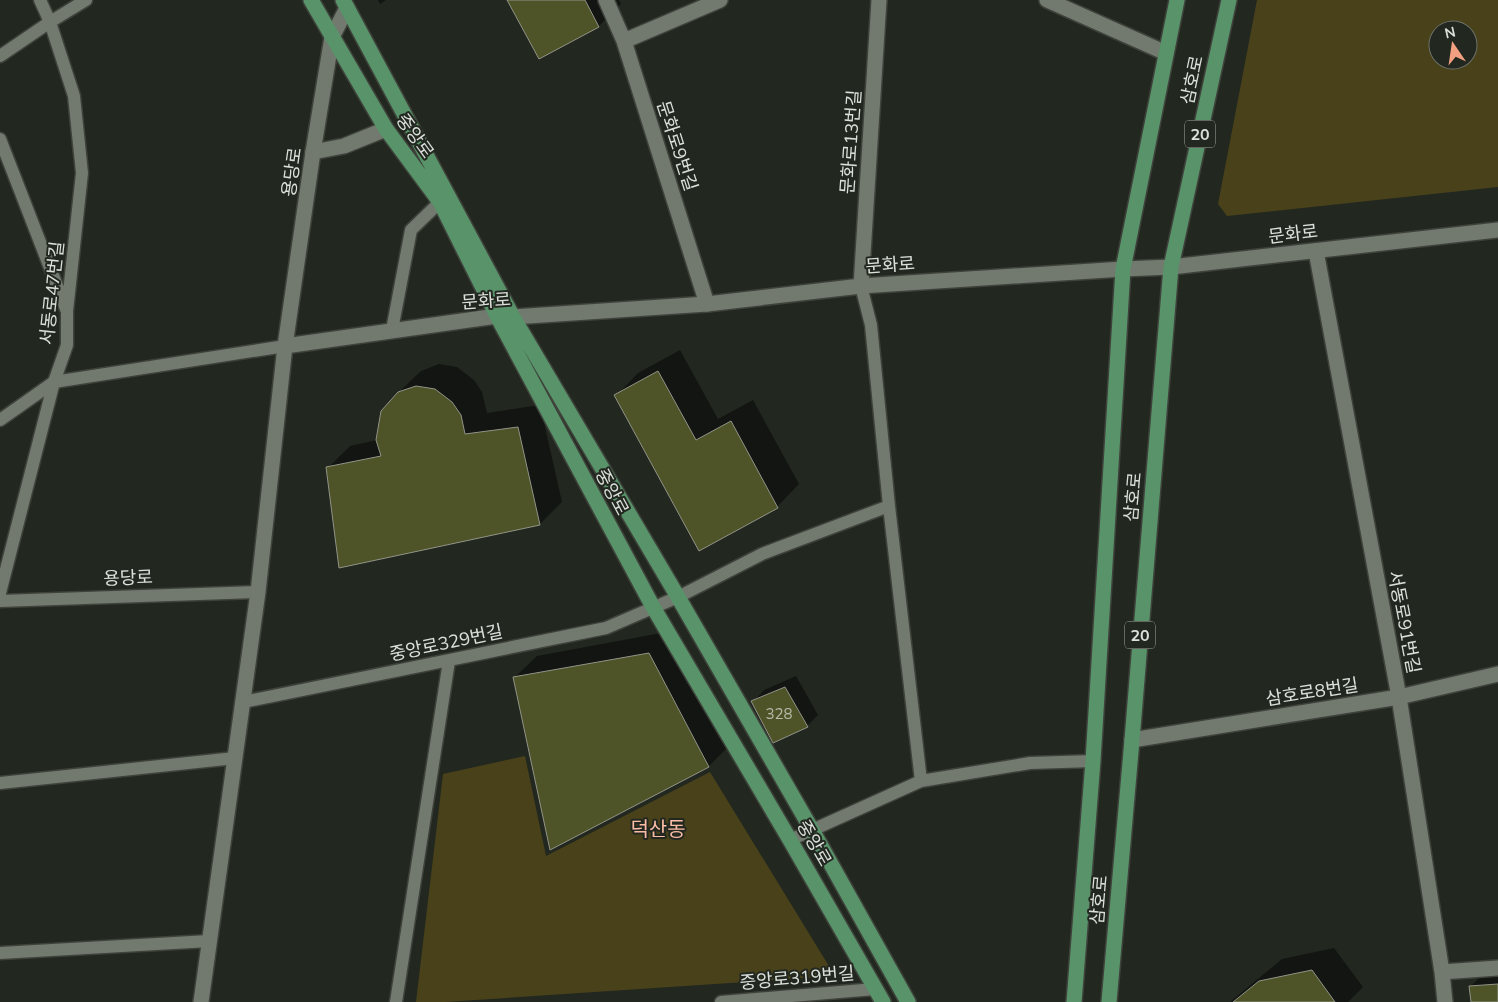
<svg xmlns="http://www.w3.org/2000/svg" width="1498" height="1002" viewBox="0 0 1498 1002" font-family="Mulish,'Noto Sans KR',sans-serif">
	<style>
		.green { fill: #49411a; fill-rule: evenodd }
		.shadow { fill: #0007 }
		.building { fill: #4e5328; stroke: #919488 }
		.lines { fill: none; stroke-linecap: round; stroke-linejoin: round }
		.service-casing { stroke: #3e423b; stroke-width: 15 }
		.minor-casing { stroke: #3e423b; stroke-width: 18 }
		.tertiary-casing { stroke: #3e423b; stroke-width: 18 }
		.secondary-casing { stroke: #3e423b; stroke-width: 18 }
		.primary-casing { stroke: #3e423b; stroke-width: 18 }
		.service { stroke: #72796f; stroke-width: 12 }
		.minor { stroke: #72796f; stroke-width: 15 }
		.tertiary { stroke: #72796f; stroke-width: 15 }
		.secondary { stroke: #72796f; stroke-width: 15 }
		.primary { stroke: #58936a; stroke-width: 15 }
		.labels { text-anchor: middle; stroke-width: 4; stroke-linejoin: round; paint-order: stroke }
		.number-label { font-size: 15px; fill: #b8bdae }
		.shield { fill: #222820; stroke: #a4a9a3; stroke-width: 1 }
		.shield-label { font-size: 16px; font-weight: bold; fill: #dce0db }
		.street-label { font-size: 18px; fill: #dce0db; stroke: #222820 }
		.quarter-label { font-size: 20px; fill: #fcbda6; stroke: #222820 }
	</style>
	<rect width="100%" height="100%" fill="#222820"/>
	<!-- green -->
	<path class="green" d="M1257 0H1498V187L1227 216 1218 204ZM1438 30H1468V60H1438Z
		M525 756 546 856 710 772 835 976 445 1002H416L443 774Z"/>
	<!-- shadow -->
	<path class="shadow" d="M378 0H386L380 4Z
		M509 0H619L621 4 599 26 540 58Z
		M680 350 718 419 753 400 799 484 777 507 616 396 638 373Z
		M439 364 457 367 474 380 482 392 487 413 540 405 562 502 540 524 328 468 350 446 377 440 398 393 421 371Z
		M672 631 731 744 709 766 551 848 514 678 537 656Z
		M796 676 818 715 807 726 753 702 764 690Z
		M1334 948 1363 987 1348 1002H1230L1282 959Z
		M1498 964V1002H1472L1470 987 1492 965Z"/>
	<!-- building -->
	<path class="building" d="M507 0H585L599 27 539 59Z
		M658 371 696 440 731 421 778 508 699 551 614 395Z
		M416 386 435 389 452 402 461 415 465 434 518 427 540 525 339 568 326 467 381 456 376 440 381 411 398 392Z
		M649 653 709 767 550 850 513 677Z
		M785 687 808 727 773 743 751 701Z
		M1312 970 1335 1002H1233L1259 981Z
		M1498 984V1002H1471L1469 986Z"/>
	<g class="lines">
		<defs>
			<path id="service" d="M0 56 50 22 86 0
				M0 139 66 309
				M861 286 871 325 889 506 921 781
				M392 330 411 230 440 202
				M0 420 54 382 285 346
				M0 593 54 382 67 345V311L82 173 74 96 50 22 40 0
				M0 601 258 592
				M243 702 606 628 678 597 762 554 889 506
				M0 783 235 758
				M790 840 921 781 1030 763 1093 761
				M0 953 209 941
				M396 1002 449 661
				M721 1002 875 989"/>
			<path id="minor" d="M606 0 624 41 707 304
				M1047 0 1166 53
				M624 41 720 0
				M313 152 344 146 386 129
				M1316 251 1399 697 1442 972 1445 1002
				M861 286 879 0
				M1132 740 1399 697 1498 674
				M1442 972 1498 968"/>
			<path id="tertiary" d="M285 346 497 316 513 317 707 304 861 286 1123 269 1171 267 1498 230"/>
			<path id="secondary" d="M201 1002 258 592 285 346 313 152 332 37 347 8"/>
			<path id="primary" d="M311 0 386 129 440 202 497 316 653 607 790 840 883 1002
				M343 0 513 317 678 597 812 830 908 1002
				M1074 1002 1093 761 1123 269 1177 0
				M1109 1002 1132 740 1171 267 1229 0"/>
		</defs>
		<!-- service casing -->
		<use href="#service" class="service-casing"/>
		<!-- minor casing -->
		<use href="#minor" class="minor-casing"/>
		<!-- tertiary casing -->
		<use href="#tertiary" class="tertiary-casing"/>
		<!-- secondary casing -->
		<use href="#secondary" class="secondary-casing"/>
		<!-- primary casing -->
		<use href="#primary" class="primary-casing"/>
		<!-- service -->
		<use href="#service" class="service"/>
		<!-- minor -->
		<use href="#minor" class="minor"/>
		<!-- tertiary -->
		<use href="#tertiary" class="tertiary"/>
		<!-- secondary -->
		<use href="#secondary" class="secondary"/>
		<!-- primary -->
		<use href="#primary" class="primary"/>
	</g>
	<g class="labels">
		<!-- number labels -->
		<g class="number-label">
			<text x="779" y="719">328</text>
		</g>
		<!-- shield labels -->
		<g class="shield">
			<rect x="1185" y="120.5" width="30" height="27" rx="4"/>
			<rect x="1125" y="621.5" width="30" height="27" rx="4"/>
		</g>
		<g class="shield-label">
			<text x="1200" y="140">20</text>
			<text x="1140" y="641">20</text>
		</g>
		<!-- street labels -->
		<g class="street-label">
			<text transform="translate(1192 80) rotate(-78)" y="6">삼호로</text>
			<text transform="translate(415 136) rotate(54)" y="6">중앙로</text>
			<text transform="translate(851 142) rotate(-86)" y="6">문화로13번길</text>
			<text transform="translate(677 146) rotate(72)" y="6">문화로9번길</text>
			<text transform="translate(292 172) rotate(-82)" y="6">용당로</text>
			<text transform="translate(1293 234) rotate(-7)" y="6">문화로</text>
			<text transform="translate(890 265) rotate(-4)" y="6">문화로</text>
			<text transform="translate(52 293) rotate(-84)" y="6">서동로47번길</text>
			<text transform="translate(486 301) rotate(-4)" y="6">문화로</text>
			<text transform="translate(612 492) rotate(62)" y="6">중앙로</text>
			<text transform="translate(1133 497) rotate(-85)" y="6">삼호로</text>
			<text transform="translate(128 578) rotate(-2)" y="6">용당로</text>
			<text transform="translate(1404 622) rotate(79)" y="6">서동로91번길</text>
			<text transform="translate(446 643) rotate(-12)" y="6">중앙로329번길</text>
			<text transform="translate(1312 692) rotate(-9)" y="6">삼호로8번길</text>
			<text transform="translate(814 843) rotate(60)" y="6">중앙로</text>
			<text transform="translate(1099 900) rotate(-85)" y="6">삼호로</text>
			<text transform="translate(797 978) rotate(-5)" y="6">중앙로319번길</text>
		</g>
		<!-- quarter labels -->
		<g class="quarter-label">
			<text x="658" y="836">덕산동</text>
		</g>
	</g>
	<!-- north arrow -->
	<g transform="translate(1453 45) rotate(347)"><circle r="24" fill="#222820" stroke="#6c726b"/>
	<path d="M0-4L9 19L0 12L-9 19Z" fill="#f2a081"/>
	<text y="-8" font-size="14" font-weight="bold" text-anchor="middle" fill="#dce0db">N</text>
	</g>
</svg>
